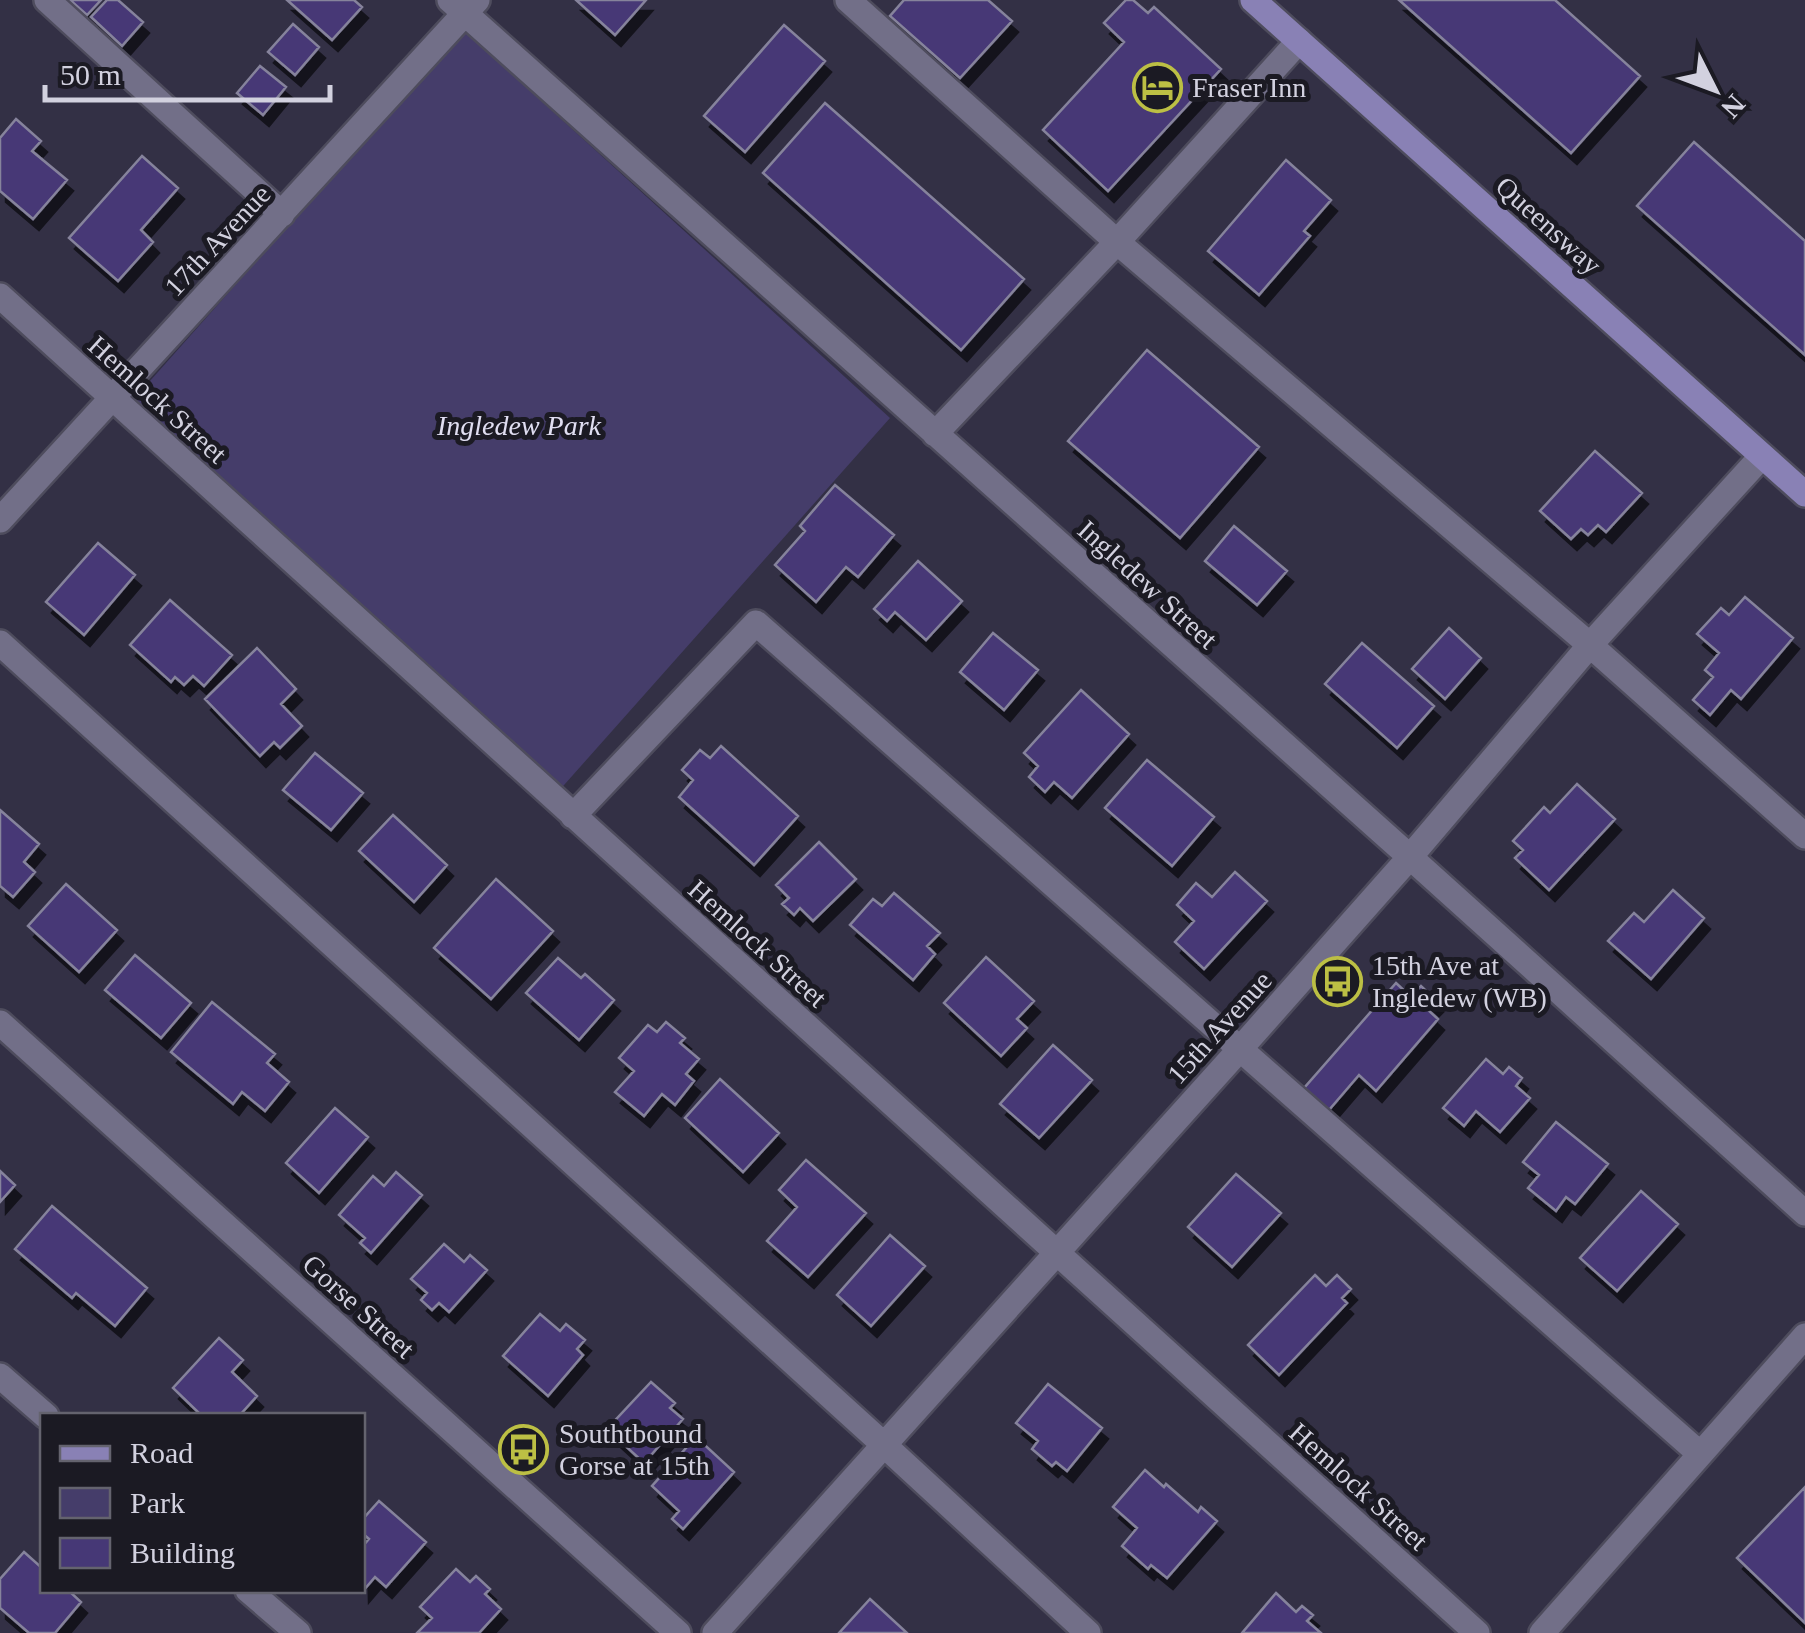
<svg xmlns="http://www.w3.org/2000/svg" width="1805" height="1633" viewBox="0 0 1805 1633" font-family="Georgia,serif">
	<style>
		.green { fill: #453d6a }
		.building { fill: #463876; stroke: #86839c; stroke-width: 2.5; filter: url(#shadow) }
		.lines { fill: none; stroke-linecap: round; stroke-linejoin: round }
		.minor-casing { stroke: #4e4c5d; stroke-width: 30 }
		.major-casing { stroke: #4e4c5d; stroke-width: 30 }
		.minor { stroke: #726f88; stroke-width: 25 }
		.major { stroke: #8981b5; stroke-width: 25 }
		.labels { text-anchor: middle; stroke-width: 10; stroke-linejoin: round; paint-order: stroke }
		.poi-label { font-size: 28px; fill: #d2d1df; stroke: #1b1a23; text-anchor: start }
		.street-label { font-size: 28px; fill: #d2d1df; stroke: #1b1a23 }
		.park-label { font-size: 28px; font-style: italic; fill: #e0def1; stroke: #1b1a23 }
	</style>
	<defs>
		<filter id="shadow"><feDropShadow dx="6" dy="11" stdDeviation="0" flood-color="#0009"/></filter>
	</defs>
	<rect width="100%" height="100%" fill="#333045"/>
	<!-- green -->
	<path class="green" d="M460 27 890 418 549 802 126 408 422 75Z"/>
	<!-- building -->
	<path class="building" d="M70 0H101L87 15Z
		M107 0H118L143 22 122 46 91 17Z
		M287 0H354L362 7 332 40Z
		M576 0H646L615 35Z
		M904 0H988L1012 21 960 78 890 16Z
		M1126 0H1133L1148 13 1154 7 1221 69 1108 191 1043 130 1124 42 1104 23Z
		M1399 0H1555L1640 76 1571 153Z
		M293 24 319 47 295 75 268 52Z
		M784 25 825 61 745 152 704 116Z
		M260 66 286 87 263 115 237 93Z
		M825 103 1024 279 961 350 763 173Z
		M16 119 41 141 32 151 67 180 33 219 0 191V138Z
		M1694 142 1805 241V355L1637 206Z
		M142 156 178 188 141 230 153 242 118 281 69 238Z
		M1286 160 1331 200 1304 231 1310 236 1259 295 1208 251Z
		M1147 350 1259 447 1180 538 1068 441Z
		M1595 451 1642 493 1606 532 1598 525 1588 535 1581 529 1571 539 1540 511Z
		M835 485 894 535 858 577 846 567 816 602 775 565 805 531 800 526Z
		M1234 526 1287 571 1257 605 1205 561Z
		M98 543 135 575 84 635 46 602Z
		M918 561 962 601 926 640 895 612 887 621 874 609Z
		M1745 597 1793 638 1741 699 1731 690 1710 715 1693 700 1713 677 1705 670 1719 653 1697 634 1721 608 1729 615Z
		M170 600 232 655 204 686 193 676 184 685 175 677 171 682 130 645Z
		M1449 628 1481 658 1445 699 1412 669Z
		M993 633 1038 670 1004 710 960 672Z
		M1362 643 1434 706 1397 748 1325 684Z
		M257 648 296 689 281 704 302 726 280 748 274 742 260 756 205 699Z
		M1081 690 1129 734 1072 798 1054 782 1045 792 1029 777 1038 766 1024 753Z
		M721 746 798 816 754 865 679 797 693 780 682 770 700 750 710 758Z
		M315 753 363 793 331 830 283 790Z
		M1147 760 1214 817 1172 866 1105 808Z
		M1577 784 1615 819 1549 890 1515 858 1523 850 1513 841 1544 807 1550 813Z
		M0 810 39 844 24 862 35 872 13 897 0 886Z
		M393 815 447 865 414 902 359 851Z
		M819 842 856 879 813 921 800 908 794 915 782 904 789 898 776 885Z
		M1235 872 1267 901 1204 969 1175 942 1194 921 1177 905 1196 883 1212 897Z
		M496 879 553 931 491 999 434 948Z
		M66 884 117 930 79 972 28 926Z
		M1673 890 1704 918 1651 979 1608 941 1634 913 1644 922Z
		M894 893 940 933 927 946 935 954 913 980 850 925 873 899 882 906Z
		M135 955 191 1003 161 1038 105 990Z
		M986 957 1034 1001 1017 1019 1027 1028 1001 1056 944 1003Z
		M558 958 581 978 585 974 614 1000 579 1040 526 993Z
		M1396 983 1411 997 1421 986 1437 1001 1428 1010 1438 1019 1376 1091 1359 1075 1323 1117 1298 1095Z
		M212 1002 275 1054 267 1063 289 1082 265 1111 242 1092 233 1104 171 1052Z
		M666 1022 685 1038 680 1043 699 1059 686 1074 694 1081 675 1105 662 1094 644 1116 615 1092 634 1071 619 1058 648 1025 657 1032Z
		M1053 1045 1092 1080 1039 1138 1000 1104Z
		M1486 1059 1503 1074 1509 1067 1522 1078 1516 1086 1530 1098 1500 1132 1476 1111 1464 1126 1443 1108Z
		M720 1079 779 1133 743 1172 685 1118Z
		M335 1108 368 1137 319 1193 286 1163Z
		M1556 1122 1608 1164 1575 1204 1566 1197 1556 1211 1528 1188 1539 1175 1523 1162Z
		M806 1160 866 1213 808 1277 767 1241 797 1207 779 1190Z
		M0 1171 15 1185 0 1202Z
		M396 1172 422 1195 371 1253 360 1243 365 1238 339 1215 373 1176 384 1186Z
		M1236 1174 1281 1213 1232 1267 1188 1227Z
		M1641 1191 1678 1224 1617 1291 1580 1258Z
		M52 1206 147 1288 115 1326 76 1293 72 1298 15 1249Z
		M890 1235 925 1266 871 1326 837 1295Z
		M444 1244 464 1262 470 1255 487 1270 449 1312 439 1303 432 1310 421 1300 427 1293 411 1279Z
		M1315 1275 1326 1286 1337 1275 1351 1289 1342 1298 1347 1303 1279 1375 1248 1345Z
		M540 1314 560 1331 566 1324 585 1340 577 1349 583 1355 548 1396 503 1356Z
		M219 1338 243 1360 232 1372 257 1396 239 1416H202L173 1388Z
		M651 1382 675 1403 670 1408 683 1419 644 1463 607 1429Z
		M1048 1384 1102 1428 1067 1471 1056 1462 1052 1466 1032 1449 1038 1441 1016 1423Z
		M696 1437 734 1472 683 1529 672 1519 679 1511 652 1486Z
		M1145 1470 1164 1487 1166 1484 1198 1512 1201 1507 1217 1521 1167 1578 1151 1565 1148 1569 1122 1546 1137 1528 1113 1507Z
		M1805 1487V1623L1737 1558Z
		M379 1501 426 1542 386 1587 375 1577 363 1591 362 1547 369 1539 362 1533V1520Z
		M24 1552 42 1568V1590H68L81 1602 55 1633H29L0 1608V1579Z
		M456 1569 470 1582 476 1576 490 1589 485 1594 501 1609 479 1633H417L432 1618 420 1607Z
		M1276 1593 1296 1612 1302 1606 1313 1615 1307 1621 1321 1633H1242Z
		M870 1599 907 1633H839Z"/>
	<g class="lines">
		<defs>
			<path id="minor" d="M47 0 282 214
				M450 0 1410 857 1805 1213
				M848 0 1117 242 1590 645 1805 836
				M0 296 1477 1633
				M935 434 1117 242 1299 41
				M0 520 477 0
				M0 643 883 1444 1088 1633
				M573 816 756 623 1699 1453
				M0 1023 678 1633
				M0 1376 46 1416
				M248 1590 298 1633
				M715 1633 1240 1049 1410 857 1590 645 1762 456
				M1542 1633 1805 1336"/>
			<path id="major" d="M1253 0 1805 494"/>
		</defs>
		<!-- minor casing -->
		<use href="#minor" class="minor-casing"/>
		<!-- major casing -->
		<use href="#major" class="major-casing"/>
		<!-- minor -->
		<use href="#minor" class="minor"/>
		<!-- major -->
		<use href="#major" class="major"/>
	</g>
	<!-- icons -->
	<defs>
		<symbol id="hotel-ring" viewBox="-11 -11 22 22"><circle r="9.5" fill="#1b1a23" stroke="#bcbf44" stroke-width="1.5"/><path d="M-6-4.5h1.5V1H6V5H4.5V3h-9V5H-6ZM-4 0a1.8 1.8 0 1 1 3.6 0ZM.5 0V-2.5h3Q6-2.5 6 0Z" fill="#bcbf44"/></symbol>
		<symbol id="bus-ring" viewBox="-11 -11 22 22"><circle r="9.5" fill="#1b1a23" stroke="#bcbf44" stroke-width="1.5"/><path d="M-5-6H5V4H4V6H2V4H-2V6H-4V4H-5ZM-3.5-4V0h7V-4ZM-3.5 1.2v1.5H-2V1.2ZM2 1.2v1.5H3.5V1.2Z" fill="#bcbf44"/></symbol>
	</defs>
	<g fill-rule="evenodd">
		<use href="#hotel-ring" x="1130" y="60" width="55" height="55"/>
		<use href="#bus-ring" x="1310" y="954" width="55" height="55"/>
		<use href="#bus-ring" x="496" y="1422" width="55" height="55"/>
	</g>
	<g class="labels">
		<!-- poi labels -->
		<g class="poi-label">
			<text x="1192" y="97">Fraser Inn</text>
			<text x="1372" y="975">15th Ave at<tspan x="1372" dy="32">Ingledew (WB)</tspan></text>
			<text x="559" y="1443">Southtbound<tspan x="559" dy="32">Gorse at 15th</tspan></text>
		</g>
		<!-- street labels -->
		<g class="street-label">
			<text transform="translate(1549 225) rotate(42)" y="10">Queensway</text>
			<text transform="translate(217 240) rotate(-47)" y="10">17th Avenue</text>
			<text transform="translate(158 399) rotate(42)" y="10">Hemlock Street</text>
			<text transform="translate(1148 584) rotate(42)" y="10">Ingledew Street</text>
			<text transform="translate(758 943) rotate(42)" y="10">Hemlock Street</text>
			<text transform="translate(1219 1027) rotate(-48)" y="10">15th Avenue</text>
			<text transform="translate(359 1306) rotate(42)" y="10">Gorse Street</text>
			<text transform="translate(1359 1486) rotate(42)" y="10">Hemlock Street</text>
		</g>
		<!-- park labels -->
		<g class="park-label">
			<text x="519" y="435">Ingledew Park</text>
		</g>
	</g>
	<!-- legend -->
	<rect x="40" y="1413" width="325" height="180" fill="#1b1a23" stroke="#64636e" stroke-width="2.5"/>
	<rect x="60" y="1446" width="50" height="15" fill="#8981b5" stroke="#64636e" stroke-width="2.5"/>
	<text x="130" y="1463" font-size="30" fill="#d2d1df">Road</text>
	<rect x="60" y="1488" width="50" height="30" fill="#453d6a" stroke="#64636e" stroke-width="2.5"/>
	<text x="130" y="1513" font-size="30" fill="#d2d1df">Park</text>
	<rect x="60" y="1538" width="50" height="30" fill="#463876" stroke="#64636e" stroke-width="2.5"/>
	<text x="130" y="1563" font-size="30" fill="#d2d1df">Building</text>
	<!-- north arrow -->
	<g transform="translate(1715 90) rotate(132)" stroke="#1b1a23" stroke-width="8" paint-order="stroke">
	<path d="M0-8L18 38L0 25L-18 38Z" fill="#d2d1df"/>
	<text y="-15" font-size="28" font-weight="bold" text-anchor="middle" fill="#d2d1df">N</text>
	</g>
	<!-- scale -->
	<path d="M45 85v15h285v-15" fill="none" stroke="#d2d1df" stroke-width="5"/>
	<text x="60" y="85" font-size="30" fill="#d2d1df" stroke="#1b1a23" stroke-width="8" paint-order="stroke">50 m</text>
</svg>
